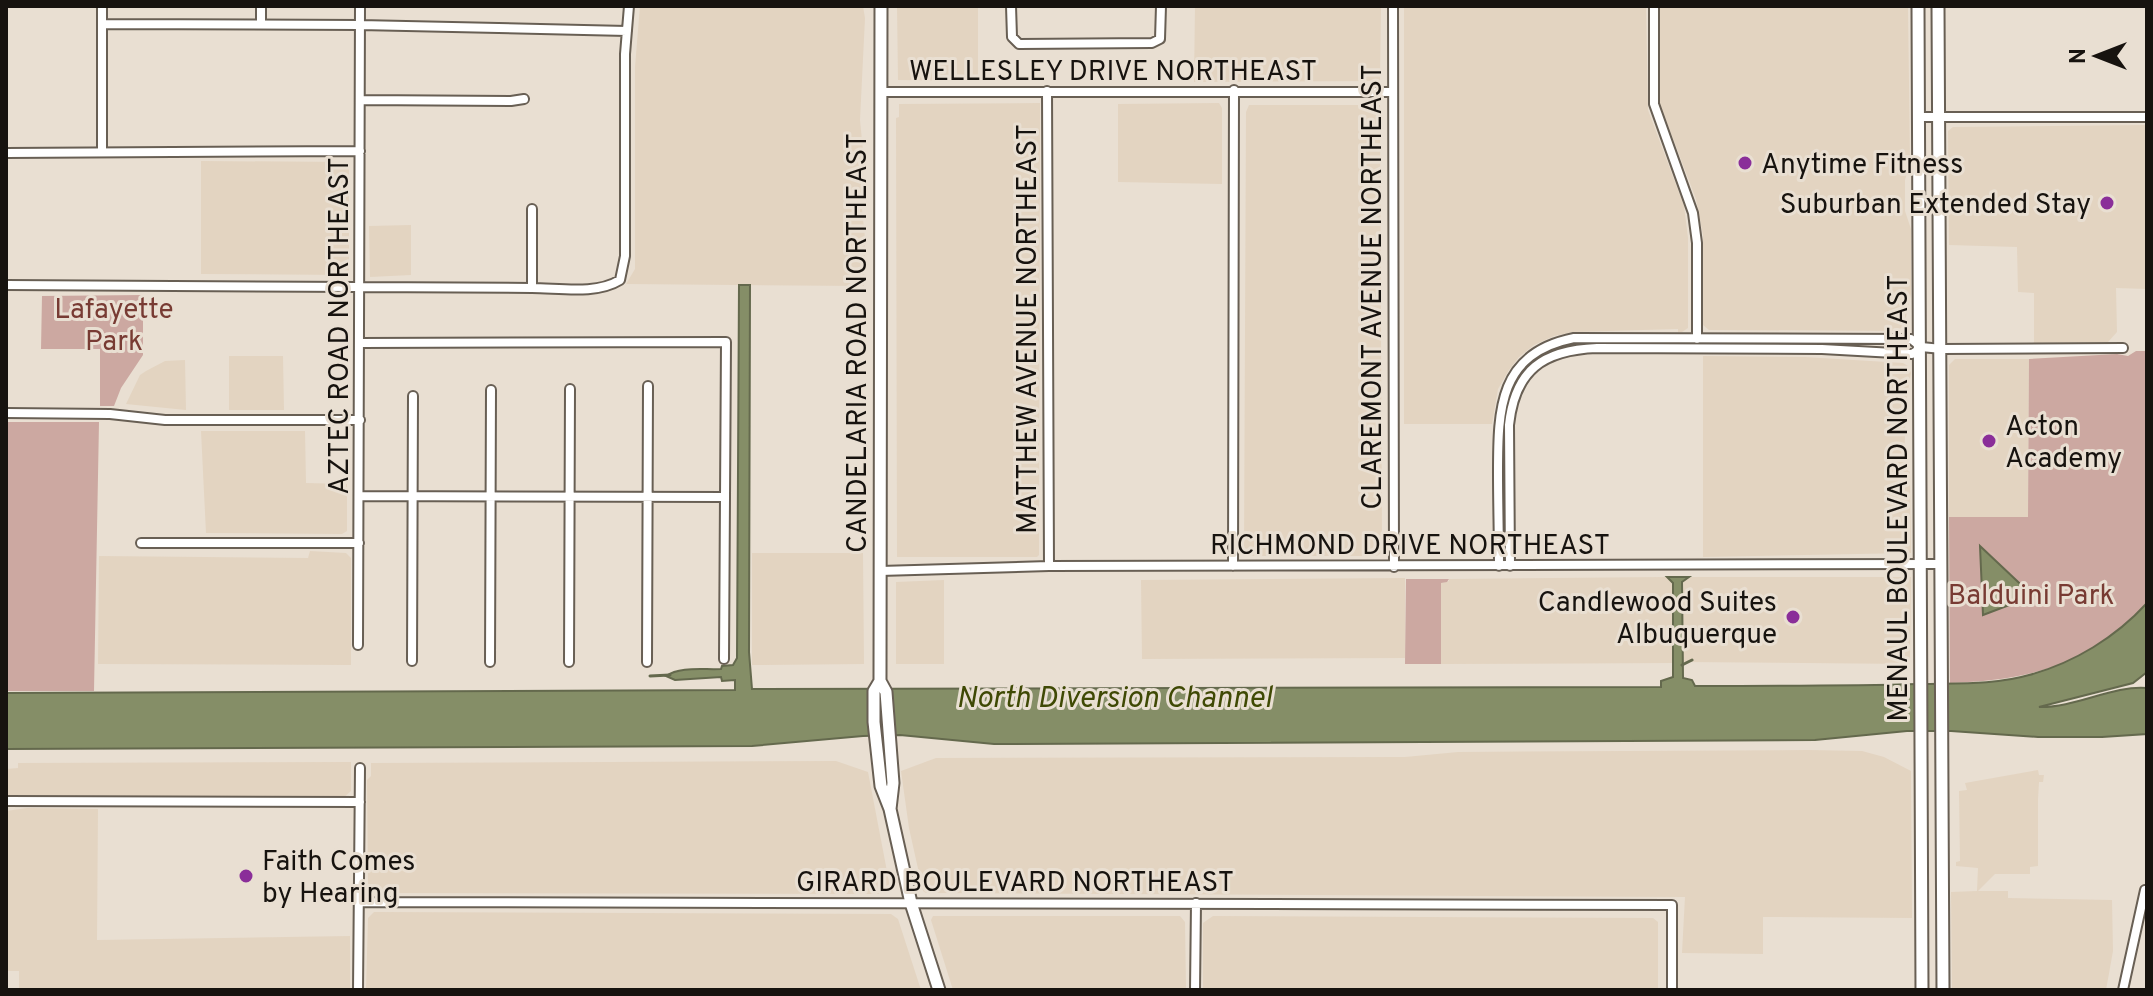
<svg xmlns="http://www.w3.org/2000/svg" width="2153" height="996" viewBox="0 0 2153 996" font-family="Overpass,sans-serif">
	<style>
		.built { fill: #e3d4c1 }
		.green { fill: #cca8a1 }
		.water { fill: #858e67; stroke: #64694d; stroke-width: 2 }
		.lines { fill: none; stroke-linecap: round; stroke-linejoin: round }
		.stream { stroke: #64694d; stroke-width: 3 }
		.minor-casing { stroke: #685f54; stroke-width: 12 }
		.secondary-casing { stroke: #685f54; stroke-width: 15 }
		.minor { stroke: #fff; stroke-width: 8 }
		.secondary { stroke: #fff; stroke-width: 11 }
		.poi-dot { fill: #8a2e99; stroke: #e9dfd2; stroke-width: 3 }
		.labels { text-anchor: middle; stroke-width: 6; stroke-linejoin: round; paint-order: stroke }
		.street-label { font-size: 28px; fill: #17130f; stroke: #e9dfd2 }
		.poi-label { font-size: 28px; fill: #17130f; stroke: #e9dfd2; text-anchor: start }
		.park-label { font-size: 28px; fill: #783b33; stroke: #e9dfd2 }
		.water-label { font-size: 30px; font-style: italic; fill: #3f4904; stroke: #e9dfd2 }
	</style>
	<rect width="100%" height="100%" fill="#e9dfd2"/>
	<!-- built -->
	<path class="built" d="M640 6H863L865 18 860 120 864 161 861 200 865 238 864 286 626 284 635 269V67Z
		M897 6H978V81L898 80Z
		M1195 6H1381L1380 81 1194 82Z
		M1404 6H1646L1648 110 1684 206 1688 238V328L1682 332H1678V329L1573 332 1554 336 1534 345 1519 357 1509 370 1498 389 1492 424H1404Z
		M1659 6H1908L1910 162 1905 180V211L1911 229V294L1904 326 1897 331 1709 330 1703 325V235L1696 199 1659 102Z
		M1040 103 1039 555 1037 557H897L896 118 899 117V104Z
		M1219 103 1222 108V184L1118 182V104Z
		M1249 105H1380L1382 548 1381 553 1377 556H1248L1244 554 1246 112Z
		M2147 125V289L2116 288 2117 332 2108 342 2034 343V293L2018 292 2017 247 1949 245 1948 131 1953 127Z
		M201 161 345 162 349 167V275L201 274Z
		M411 225V275L370 277 369 226Z
		M229 356H283L284 410H229Z
		M1703 356 1804 357 1903 363 1908 366 1911 373 1906 402 1904 468 1910 472 1911 553 1703 557Z
		M1955 359H2029L2028 517H1949V365Z
		M185 360 186 410 126 404 140 375 146 371 165 361Z
		M201 431H305L306 483 347 484V531L342 534 206 533Z
		M310 551 346 553 351 558V665L98 664 99 556 308 558Z
		M752 553H863L864 664 752 665Z
		M1666 577 1673 582V663L1441 664V583L1449 581V579Z
		M1689 577H1911L1910 664 1683 662 1682 582Z
		M1405 578V658L1142 659 1141 580Z
		M944 580V664H896V582Z
		M1808 750 1862 751 1884 757 1911 771 1912 918 1763 917V954L1682 953 1685 897 926 893 923 891 909 828 901 771 936 758 1405 757 1458 752Z
		M836 761 868 772 890 887 883 894 378 893 370 890 368 886 367 780 371 776V763Z
		M351 762V791L341 800 6 797V769L18 768V763Z
		M2038 770 2039 775H2044L2043 782H2039L2038 799V866L2030 867V874H1995L1978 891H2008V898L2112 900 2113 951 2106 990H1952L1951 892 1977 891 1978 868 1956 866V862L1960 861 1959 791 1967 790 1965 783Z
		M27 808 98 809 97 940 350 936V990H19V971H6V811Z
		M374 912 891 914 898 919 921 990H366L368 918Z
		M933 916H1180L1185 922 1186 990H953L931 920Z
		M1213 916 1653 918 1658 922V990H1203V923Z"/>
	<!-- green -->
	<path class="green" d="M143 295V355L121 388 114 406H100V349H41L42 296Z
		M2136 351H2147V603C2092 665 2030 680 1950 683L1949 517H2028L2029 359 2117 354 2128 356Z
		M6 422H99L94 691H6Z
		M1406 579H1449L1447 582 1441 583V664H1405Z"/>
	<!-- water -->
	<path class="water" d="M739 285H750L749 652 752 689 1661 687V681L1673 677V583L1667 577H1689L1682 582 1683 678 1692 680 1695 686C1770 686 1845 686 1920 684 1956 683 1995 685 2029 675 2074 663 2116 637 2147 603V672L2133 683 2039 707C2075 708 2113 685 2147 688V734L2102 737H2038L1951 731H1907L1815 740 994 744 900 735 863 736 752 746 6 749V693L735 690V680L722 681 721 677 675 680 666 676C680 666 704 670 721 669L722 666 733 665 737 658Z
		M1980 546 2033 596 1983 615Z"/>
	<g class="lines">
		<!-- stream -->
		<path class="stream" d="M1682 665 1692 660
			M650 676 670 675"/>
		<defs>
			<path id="minor" d="M1011 6 1012 37 1019 44 1152 43 1160 39 1161 6
				M1393 6 1394 567
				M1654 6V104L1693 213 1697 243V339
				M102 24 360 25 627 31
				M261 24V6
				M1047 91 1049 566
				M881 92H1393
				M360 100 511 101 524 99
				M1919 117H2147
				M102 152V6
				M6 153 360 151
				M6 285 532 288C559 288 596 295 620 280L625 256V54L629 6
				M532 288V209
				M6 413 110 414 165 420H360
				M359 496 725 497 726 342 360 343
				M141 543H359
				M1233 566 1234 90
				M1499 566C1499 535 1498 504 1498 473 1498 408 1499 353 1574 338L1911 339 1921 347 1942 349 2123 348
				M1510 566 1509 425C1515 370 1543 350 1597 348L1822 349 1912 354 1921 348
				M880 571 1049 566 1940 564
				M358 645 360 6
				M724 659 725 497
				M412 661 413 396
				M490 662 491 390
				M569 662 570 389
				M647 662 648 386
				M6 801 360 802
				M359 902 1672 905V990
				M358 990 360 768
				M1195 990 1196 903
				M2123 990 2145 890"/>
			<path id="secondary" d="M881 6 880 681 886 692 893 783 890 809
				M1918 6 1922 990
				M1938 6 1943 990
				M880 681 874 691V722L881 786 890 809 911 903 939 990"/>
		</defs>
		<!-- minor casing -->
		<use href="#minor" class="minor-casing"/>
		<!-- secondary casing -->
		<use href="#secondary" class="secondary-casing"/>
		<!-- minor -->
		<use href="#minor" class="minor"/>
		<!-- secondary -->
		<use href="#secondary" class="secondary"/>
	</g>
	<!-- markers -->
	<g class="poi-dot">
		<circle cx="1745" cy="163" r="8"/>
		<circle cx="2107" cy="203" r="8"/>
		<circle cx="1989" cy="441" r="8"/>
		<circle cx="1793" cy="617" r="8"/>
		<circle cx="246" cy="876" r="8"/>
	</g>
	<g class="labels">
		<!-- street labels -->
		<g class="street-label">
			<text x="1113" y="80">WELLESLEY DRIVE NORTHEAST</text>
			<text transform="translate(1371 287) rotate(-90)" y="10">CLAREMONT AVENUE NORTHEAST</text>
			<text transform="translate(338 326) rotate(-90)" y="10">AZTEC ROAD NORTHEAST</text>
			<text transform="translate(1026 329) rotate(-90)" y="10">MATTHEW AVENUE NORTHEAST</text>
			<text transform="translate(856 343) rotate(-90)" y="10">CANDELARIA ROAD NORTHEAST</text>
			<text transform="translate(1897 498) rotate(-90)" y="10">MENAUL BOULEVARD NORTHEAST</text>
			<text x="1410" y="554">RICHMOND DRIVE NORTHEAST</text>
			<text x="1015" y="891">GIRARD BOULEVARD NORTHEAST</text>
		</g>
		<!-- poi labels -->
		<g class="poi-label">
			<text x="1761" y="173">Anytime Fitness</text>
			<text x="2091" y="213" text-anchor="end">Suburban Extended Stay</text>
			<text x="2005" y="435">Acton<tspan x="2005" dy="32">Academy</tspan></text>
			<text x="1777" y="611" text-anchor="end">Candlewood Suites<tspan x="1777" dy="32">Albuquerque</tspan></text>
			<text x="262" y="870">Faith Comes<tspan x="262" dy="32">by Hearing</tspan></text>
		</g>
		<!-- park labels -->
		<g class="park-label">
			<text x="114" y="318">Lafayette<tspan x="114" dy="32">Park</tspan></text>
			<text x="2031" y="604">Balduini Park</text>
		</g>
		<!-- water labels -->
		<g class="water-label">
			<text x="1114" y="707">North Diversion Channel</text>
		</g>
	</g>
	<!-- border -->
	<rect width="2153" height="996" fill="none" stroke="#17130f" stroke-width="16"/>
	<!-- north arrow -->
	<g transform="translate(2097 56) rotate(270)" stroke="#e9dfd2" stroke-width="6" paint-order="stroke">
	<path d="M0-6L14 30L0 20L-14 30Z" fill="#17130f"/>
	<text y="-12" font-size="22" font-weight="bold" text-anchor="middle" fill="#17130f">N</text>
	</g>
</svg>
